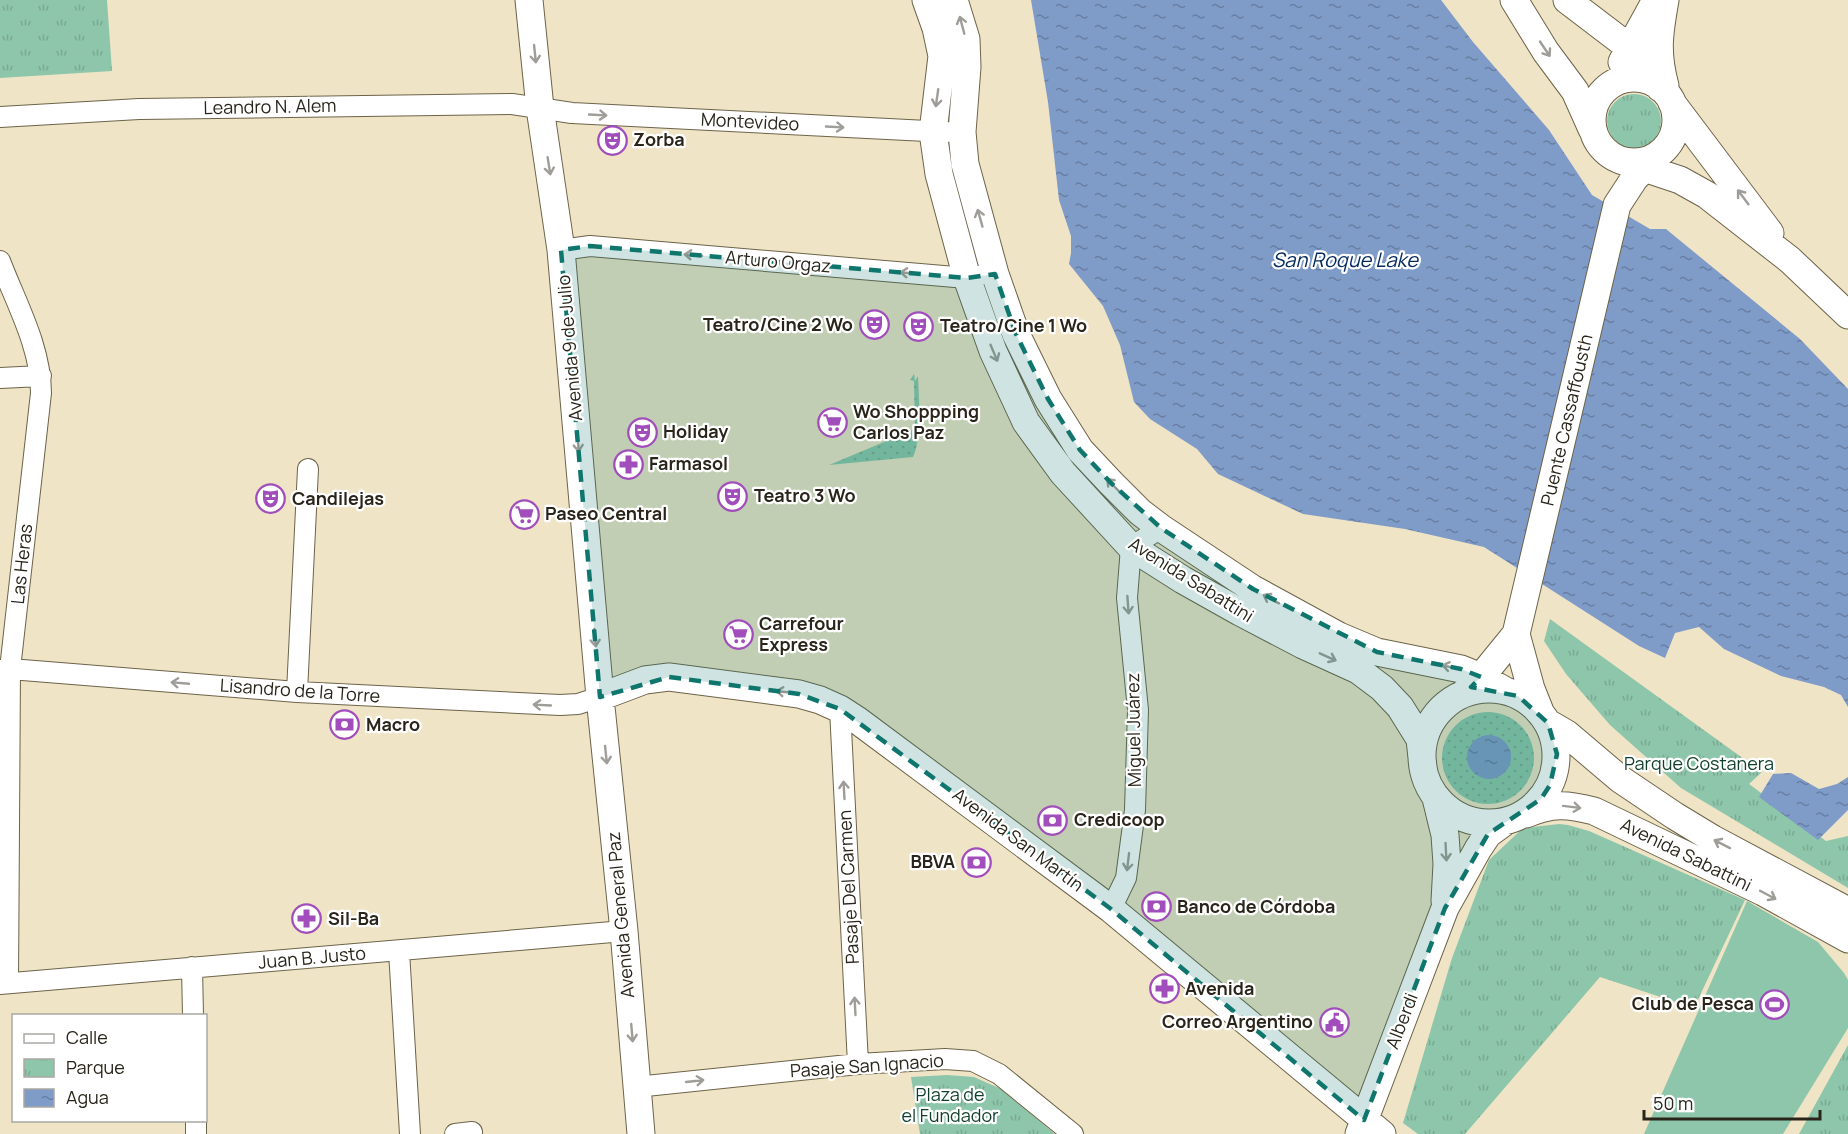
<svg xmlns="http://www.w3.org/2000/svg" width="1848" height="1134" viewBox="0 0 1848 1134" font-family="Manrope,sans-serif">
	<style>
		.grass { fill: url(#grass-dots) }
		.park { fill: url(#park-tufts) }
		.pitch { fill: #8dc6aa }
		.water { fill: url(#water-ripples) }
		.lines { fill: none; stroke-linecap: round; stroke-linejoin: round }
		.street-casing { stroke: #6d6349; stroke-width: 22 }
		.secondary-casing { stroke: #6d6349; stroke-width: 29 }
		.street { stroke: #fff; stroke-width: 20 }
		.secondary { stroke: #fff; stroke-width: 27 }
		.oneway { stroke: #9f9d98 }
		.marked { fill: #0f766e; fill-opacity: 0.2; stroke: #0f766e; stroke-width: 4.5; stroke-dasharray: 12 8; stroke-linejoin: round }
		.labels { text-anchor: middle; stroke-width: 4.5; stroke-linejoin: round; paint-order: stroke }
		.street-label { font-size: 18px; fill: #29251a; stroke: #fff }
		.poi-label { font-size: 18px; font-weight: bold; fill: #29251a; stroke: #fff; text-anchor: start }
		.park-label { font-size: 18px; fill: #0f3f2c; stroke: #fff }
		.water-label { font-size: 20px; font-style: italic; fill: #082c61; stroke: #fff }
	</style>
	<defs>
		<pattern id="grass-dots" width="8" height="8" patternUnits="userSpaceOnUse" patternTransform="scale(1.5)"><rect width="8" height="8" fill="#8dc6aa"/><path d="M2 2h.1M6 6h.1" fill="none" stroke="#7aaa92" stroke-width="1.8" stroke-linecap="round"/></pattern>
		<pattern id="park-tufts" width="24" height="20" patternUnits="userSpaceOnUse" patternTransform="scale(1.5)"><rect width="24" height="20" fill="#8dc6aa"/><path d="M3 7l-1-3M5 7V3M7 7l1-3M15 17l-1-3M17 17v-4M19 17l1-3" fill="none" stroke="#7aaa92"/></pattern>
		<pattern id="water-ripples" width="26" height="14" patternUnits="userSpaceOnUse" patternTransform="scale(1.5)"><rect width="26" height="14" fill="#7f9bc8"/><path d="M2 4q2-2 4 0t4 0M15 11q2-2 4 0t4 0" fill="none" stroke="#687ea2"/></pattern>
	</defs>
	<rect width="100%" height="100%" fill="#efe4c6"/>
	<!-- grass -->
	<path class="grass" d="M914 374 915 381 918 376C919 398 922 439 913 457L829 465 915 429 914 381 910 380Z
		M1442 758a46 46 0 1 1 92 0a46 46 0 1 1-92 0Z"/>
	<!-- park -->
	<path class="park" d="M0 0H107L112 71 0 78Z
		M1607 121a27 27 0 1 1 54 0a27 27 0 1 1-54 0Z
		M1550 619 1762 772 1749 784 1826 841 1848 836V888L1681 788 1610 725 1566 674 1544 641Z
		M1559 824 1568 825 1589 831 1745 900 1694 1008 1600 977 1465 1134H1418L1403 1123 1452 958 1489 860 1523 828Z
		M1848 1045V1134H1799Z
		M947 1075 974 1077 1001 1089 1055 1134H920L911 1077Z"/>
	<!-- pitch -->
	<path class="pitch" d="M1747 901 1818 942 1844 973 1848 980V1028L1783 1134H1644Z"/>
	<!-- water -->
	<path class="water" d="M1031 0H1441L1473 42 1549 130 1592 195 1650 229H1666L1800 339 1848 389V707L1841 695 1824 687 1781 676 1724 649 1699 627 1675 633 1665 658 1639 646 1484 547 1405 529 1303 514 1218 474 1197 449 1150 419 1134 402 1120 345 1103 306 1069 264 1071 253V236L1059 200 1048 102Z
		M1467 757a22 22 0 1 1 44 0a22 22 0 1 1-44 0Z
		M1791 773 1819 789 1837 784 1848 777V810L1818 840 1759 797 1773 774Z"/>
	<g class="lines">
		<defs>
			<path id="street" d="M0 117 139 109 512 104 572 113 947 132
				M561 250 590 246 967 278 978 276
				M0 261C16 303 41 347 41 393L10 669 8 983
				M0 378 41 376
				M0 670 10 669 297 692 560 705 578 704 600 697
				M297 692 308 469
				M840 709 858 1064
				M1111 909 1126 878 1135 810 1138 710 1127 598 1131 547 1161 528
				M399 951 410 1134
				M192 967 193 1016
				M0 984 624 931
				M636 1087 858 1064 945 1059 973 1061 999 1074 1073 1134
				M196 1120V1134
				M455 1134 472 1132"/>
			<path id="secondary" d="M529 0 540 108 561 250 600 697 624 931 641 1134
				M926 0 936 28 942 56 933 132 939 174 967 278 993 351 1026 422 1063 473 1131 547 1183 580 1240 612 1303 645 1358 670 1382 688 1400 707 1420 739 1423 767
				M954 0 966 39 967 67 962 132 965 164 995 274 1016 334 1048 399 1080 450 1111 483 1140 512 1161 528 1253 589 1339 636 1377 652 1461 669 1481 677 1504 690
				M1514 0 1546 52 1575 91 1592 129
				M1567 0 1630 48 1642 60 1660 88
				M1622 62 1656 0
				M1592 120a42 42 0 1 1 84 0a42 42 0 1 1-84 0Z
				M1665 86C1656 52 1659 34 1665 0
				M1672 103 1770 233
				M1620 160 1680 180 1707 195 1790 260 1848 315
				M1516 634 1531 689 1541 714
				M1422 756a67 67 0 1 1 134 0a67 67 0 1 1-134 0Z
				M1463 694 1481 677 1516 634 1617 205 1634 179 1656 156
				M600 697 645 680 669 677 799 694 820 700 840 709 857 720 1111 909 1382 1134
				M1548 723 1567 734 1620 779 1675 816 1713 839 1848 911
				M1436 798 1445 835 1447 864 1445 901
				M1526 814C1552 803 1567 804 1594 811L1763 892 1848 939
				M1359 1134 1445 908 1478 849 1488 834 1503 823"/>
		</defs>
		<!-- street casing -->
		<use href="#street" class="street-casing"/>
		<!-- secondary casing -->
		<use href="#secondary" class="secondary-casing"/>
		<!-- street -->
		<use href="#street" class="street"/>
		<!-- secondary -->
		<use href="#secondary" class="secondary"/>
	</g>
	<!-- one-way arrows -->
	<defs><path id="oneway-shaft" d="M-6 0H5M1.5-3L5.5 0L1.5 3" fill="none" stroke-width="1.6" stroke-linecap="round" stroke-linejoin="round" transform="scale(1.5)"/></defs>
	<g class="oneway">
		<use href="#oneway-shaft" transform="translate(962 25) rotate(-105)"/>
		<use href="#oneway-shaft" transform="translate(1545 49) rotate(56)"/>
		<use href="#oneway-shaft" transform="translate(535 54) rotate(84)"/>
		<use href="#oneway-shaft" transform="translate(937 98) rotate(98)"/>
		<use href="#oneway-shaft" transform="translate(598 115) rotate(3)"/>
		<use href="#oneway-shaft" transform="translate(835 127) rotate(3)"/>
		<use href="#oneway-shaft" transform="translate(549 166) rotate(81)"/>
		<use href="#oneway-shaft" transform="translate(1743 197) rotate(-127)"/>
		<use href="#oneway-shaft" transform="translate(980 218) rotate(-106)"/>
		<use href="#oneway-shaft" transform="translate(693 255) rotate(-175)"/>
		<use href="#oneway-shaft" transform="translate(909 273) rotate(-175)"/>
		<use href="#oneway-shaft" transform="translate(994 353) rotate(67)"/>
		<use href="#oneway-shaft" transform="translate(578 443) rotate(85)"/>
		<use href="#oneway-shaft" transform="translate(1113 485) rotate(-134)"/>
		<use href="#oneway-shaft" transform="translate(1271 599) rotate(-151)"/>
		<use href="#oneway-shaft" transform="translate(1128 605) rotate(86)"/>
		<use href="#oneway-shaft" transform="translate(595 638) rotate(85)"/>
		<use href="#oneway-shaft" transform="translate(1328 657) rotate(24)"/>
		<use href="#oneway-shaft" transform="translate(1451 667) rotate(-169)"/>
		<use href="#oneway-shaft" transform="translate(180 683) rotate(-175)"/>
		<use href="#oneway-shaft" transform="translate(785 692) rotate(-174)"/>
		<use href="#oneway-shaft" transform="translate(542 705) rotate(-177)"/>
		<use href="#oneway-shaft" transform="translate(606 755) rotate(84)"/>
		<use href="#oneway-shaft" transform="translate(844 790) rotate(-93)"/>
		<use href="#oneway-shaft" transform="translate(1572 807) rotate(7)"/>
		<use href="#oneway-shaft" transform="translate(1722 844) rotate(-153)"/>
		<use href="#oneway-shaft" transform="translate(1446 852) rotate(87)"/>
		<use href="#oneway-shaft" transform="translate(1128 862) rotate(97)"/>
		<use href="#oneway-shaft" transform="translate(1768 895) rotate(28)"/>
		<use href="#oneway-shaft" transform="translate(855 1006) rotate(-93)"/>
		<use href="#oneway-shaft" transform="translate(632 1033) rotate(85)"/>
		<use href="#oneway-shaft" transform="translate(695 1081) rotate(-6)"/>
	</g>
	<!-- marked area -->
	<path class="marked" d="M590 246 967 278 995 274 1016 334 1048 399 1080 450 1111 483 1161 528 1253 589 1377 652 1461 669 1481 677 1471 687 1518 696 1548 723 1557 754 1550 785 1541 799 1488 834 1445 908 1364 1120 1111 909 840 709 799 694 669 677 600 697 561 250Z"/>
	<!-- icons -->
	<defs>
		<symbol id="theatre-ring" viewBox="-11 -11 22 22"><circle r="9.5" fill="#fff" stroke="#a14dbb" stroke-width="1.5"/><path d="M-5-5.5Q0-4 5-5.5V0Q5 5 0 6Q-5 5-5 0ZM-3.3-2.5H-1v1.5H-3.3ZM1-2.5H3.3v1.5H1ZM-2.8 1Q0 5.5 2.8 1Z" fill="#a14dbb"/></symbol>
		<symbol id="supermarket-ring" viewBox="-11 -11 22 22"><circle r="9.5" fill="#fff" stroke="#a14dbb" stroke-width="1.5"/><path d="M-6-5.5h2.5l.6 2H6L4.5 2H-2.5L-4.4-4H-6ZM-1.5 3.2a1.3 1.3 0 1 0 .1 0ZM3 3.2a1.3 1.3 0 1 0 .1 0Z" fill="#a14dbb"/></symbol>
		<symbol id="pharmacy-ring" viewBox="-11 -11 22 22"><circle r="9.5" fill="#fff" stroke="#a14dbb" stroke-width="1.5"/><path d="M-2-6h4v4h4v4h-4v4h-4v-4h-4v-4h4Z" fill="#a14dbb"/></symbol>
		<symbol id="bank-ring" viewBox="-11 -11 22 22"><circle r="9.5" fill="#fff" stroke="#a14dbb" stroke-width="1.5"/><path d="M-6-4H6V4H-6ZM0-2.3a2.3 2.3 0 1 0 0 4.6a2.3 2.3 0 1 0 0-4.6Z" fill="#a14dbb"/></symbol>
		<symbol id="stadium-ring" viewBox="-11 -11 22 22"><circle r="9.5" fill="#fff" stroke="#a14dbb" stroke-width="1.5"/><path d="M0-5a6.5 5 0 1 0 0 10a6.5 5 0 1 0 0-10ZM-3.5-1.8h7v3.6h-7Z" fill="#a14dbb"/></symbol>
		<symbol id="civic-ring" viewBox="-11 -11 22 22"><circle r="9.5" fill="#fff" stroke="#a14dbb" stroke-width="1.5"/><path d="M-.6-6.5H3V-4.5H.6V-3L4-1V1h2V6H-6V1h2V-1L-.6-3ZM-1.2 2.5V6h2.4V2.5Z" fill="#a14dbb"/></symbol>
	</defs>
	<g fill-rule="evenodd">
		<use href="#theatre-ring" x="596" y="124" width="33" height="33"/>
		<use href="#theatre-ring" x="858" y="308" width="33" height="33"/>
		<use href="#theatre-ring" x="902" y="310" width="33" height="33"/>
		<use href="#supermarket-ring" x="816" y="406" width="33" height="33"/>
		<use href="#theatre-ring" x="626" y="416" width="33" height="33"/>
		<use href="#pharmacy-ring" x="612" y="448" width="33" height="33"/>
		<use href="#theatre-ring" x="716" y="480" width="33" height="33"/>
		<use href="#theatre-ring" x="254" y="482" width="33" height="33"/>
		<use href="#supermarket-ring" x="508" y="498" width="33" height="33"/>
		<use href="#supermarket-ring" x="722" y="618" width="33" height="33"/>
		<use href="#bank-ring" x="328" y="708" width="33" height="33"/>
		<use href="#bank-ring" x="1036" y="804" width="33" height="33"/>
		<use href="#bank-ring" x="960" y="846" width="33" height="33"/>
		<use href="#bank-ring" x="1140" y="890" width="33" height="33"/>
		<use href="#pharmacy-ring" x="290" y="902" width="33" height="33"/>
		<use href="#pharmacy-ring" x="1148" y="972" width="33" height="33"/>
		<use href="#stadium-ring" x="1758" y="988" width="33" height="33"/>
		<use href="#civic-ring" x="1318" y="1006" width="33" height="33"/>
	</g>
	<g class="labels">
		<!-- street labels -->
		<g class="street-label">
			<text transform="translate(270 107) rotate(-1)" y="6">Leandro N. Alem</text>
			<text transform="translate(750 122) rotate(3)" y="6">Montevideo</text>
			<text transform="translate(778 262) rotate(5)" y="6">Arturo Orgaz</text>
			<text transform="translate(570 348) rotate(-95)" y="6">Avenida 9 de Julio</text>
			<text transform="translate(1567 420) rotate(-77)" y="6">Puente Cassaffousth</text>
			<text transform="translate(22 564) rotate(-84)" y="6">Las Heras</text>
			<text transform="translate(1191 580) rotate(32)" y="6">Avenida Sabattini</text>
			<text transform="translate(300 691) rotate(4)" y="6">Lisandro de la Torre</text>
			<text transform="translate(1134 730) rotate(-91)" y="6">Miguel Juárez</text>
			<text transform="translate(1018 840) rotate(37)" y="6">Avenida San Martín</text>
			<text transform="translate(1686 855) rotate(26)" y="6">Avenida Sabattini</text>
			<text transform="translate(849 887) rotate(-93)" y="6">Pasaje Del Carmen</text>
			<text transform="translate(621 915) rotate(-95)" y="6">Avenida General Paz</text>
			<text transform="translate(312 958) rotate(-5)" y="6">Juan B. Justo</text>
			<text transform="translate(1402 1021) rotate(-69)" y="6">Alberdi</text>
			<text transform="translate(867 1066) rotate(-4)" y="6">Pasaje San Ignacio</text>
		</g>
		<!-- poi labels -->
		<g class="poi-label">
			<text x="633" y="146">Zorba</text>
			<text x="853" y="331" text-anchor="end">Teatro/Cine 2 Wo</text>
			<text x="940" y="332">Teatro/Cine 1 Wo</text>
			<text x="853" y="418">Wo Shoppping<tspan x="853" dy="21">Carlos Paz</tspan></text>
			<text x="663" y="438">Holiday</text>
			<text x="649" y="470">Farmasol</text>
			<text x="754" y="502">Teatro 3 Wo</text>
			<text x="292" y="505">Candilejas</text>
			<text x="545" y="520">Paseo Central</text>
			<text x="759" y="630">Carrefour<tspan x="759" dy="21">Express</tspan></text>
			<text x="366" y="731">Macro</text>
			<text x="1074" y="826">Credicoop</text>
			<text x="955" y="868" text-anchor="end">BBVA</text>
			<text x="1177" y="913">Banco de Córdoba</text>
			<text x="328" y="925">Sil-Ba</text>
			<text x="1185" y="995">Avenida</text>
			<text x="1754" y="1010" text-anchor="end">Club de Pesca</text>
			<text x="1313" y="1028" text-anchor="end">Correo Argentino</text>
		</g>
		<!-- park labels -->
		<g class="park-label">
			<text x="1699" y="770">Parque Costanera</text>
			<text x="950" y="1101">Plaza de<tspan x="950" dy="21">el Fundador</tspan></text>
		</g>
		<!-- water labels -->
		<g class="water-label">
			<text x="1345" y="267">San Roque Lake</text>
		</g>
	</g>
	<!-- legend -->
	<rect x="12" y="1014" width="195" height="108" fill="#ffffff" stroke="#a9a8a3" stroke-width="1.5"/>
	<rect x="24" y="1034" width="30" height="9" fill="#ffffff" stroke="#a9a8a3" stroke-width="1.5"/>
	<text x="66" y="1044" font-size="18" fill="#29251a">Calle</text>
	<rect x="24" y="1059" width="30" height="18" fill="url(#park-tufts)" stroke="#a9a8a3" stroke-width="1.5"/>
	<text x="66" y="1074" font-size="18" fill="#29251a">Parque</text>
	<rect x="24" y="1089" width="30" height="18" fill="url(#water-ripples)" stroke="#a9a8a3" stroke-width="1.5"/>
	<text x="66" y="1104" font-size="18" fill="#29251a">Agua</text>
	<!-- scale -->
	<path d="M1644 1110v9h176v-9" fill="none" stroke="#29251a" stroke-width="3"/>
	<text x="1653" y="1110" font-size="18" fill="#29251a" stroke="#ffffff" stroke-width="4.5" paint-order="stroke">50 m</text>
</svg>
